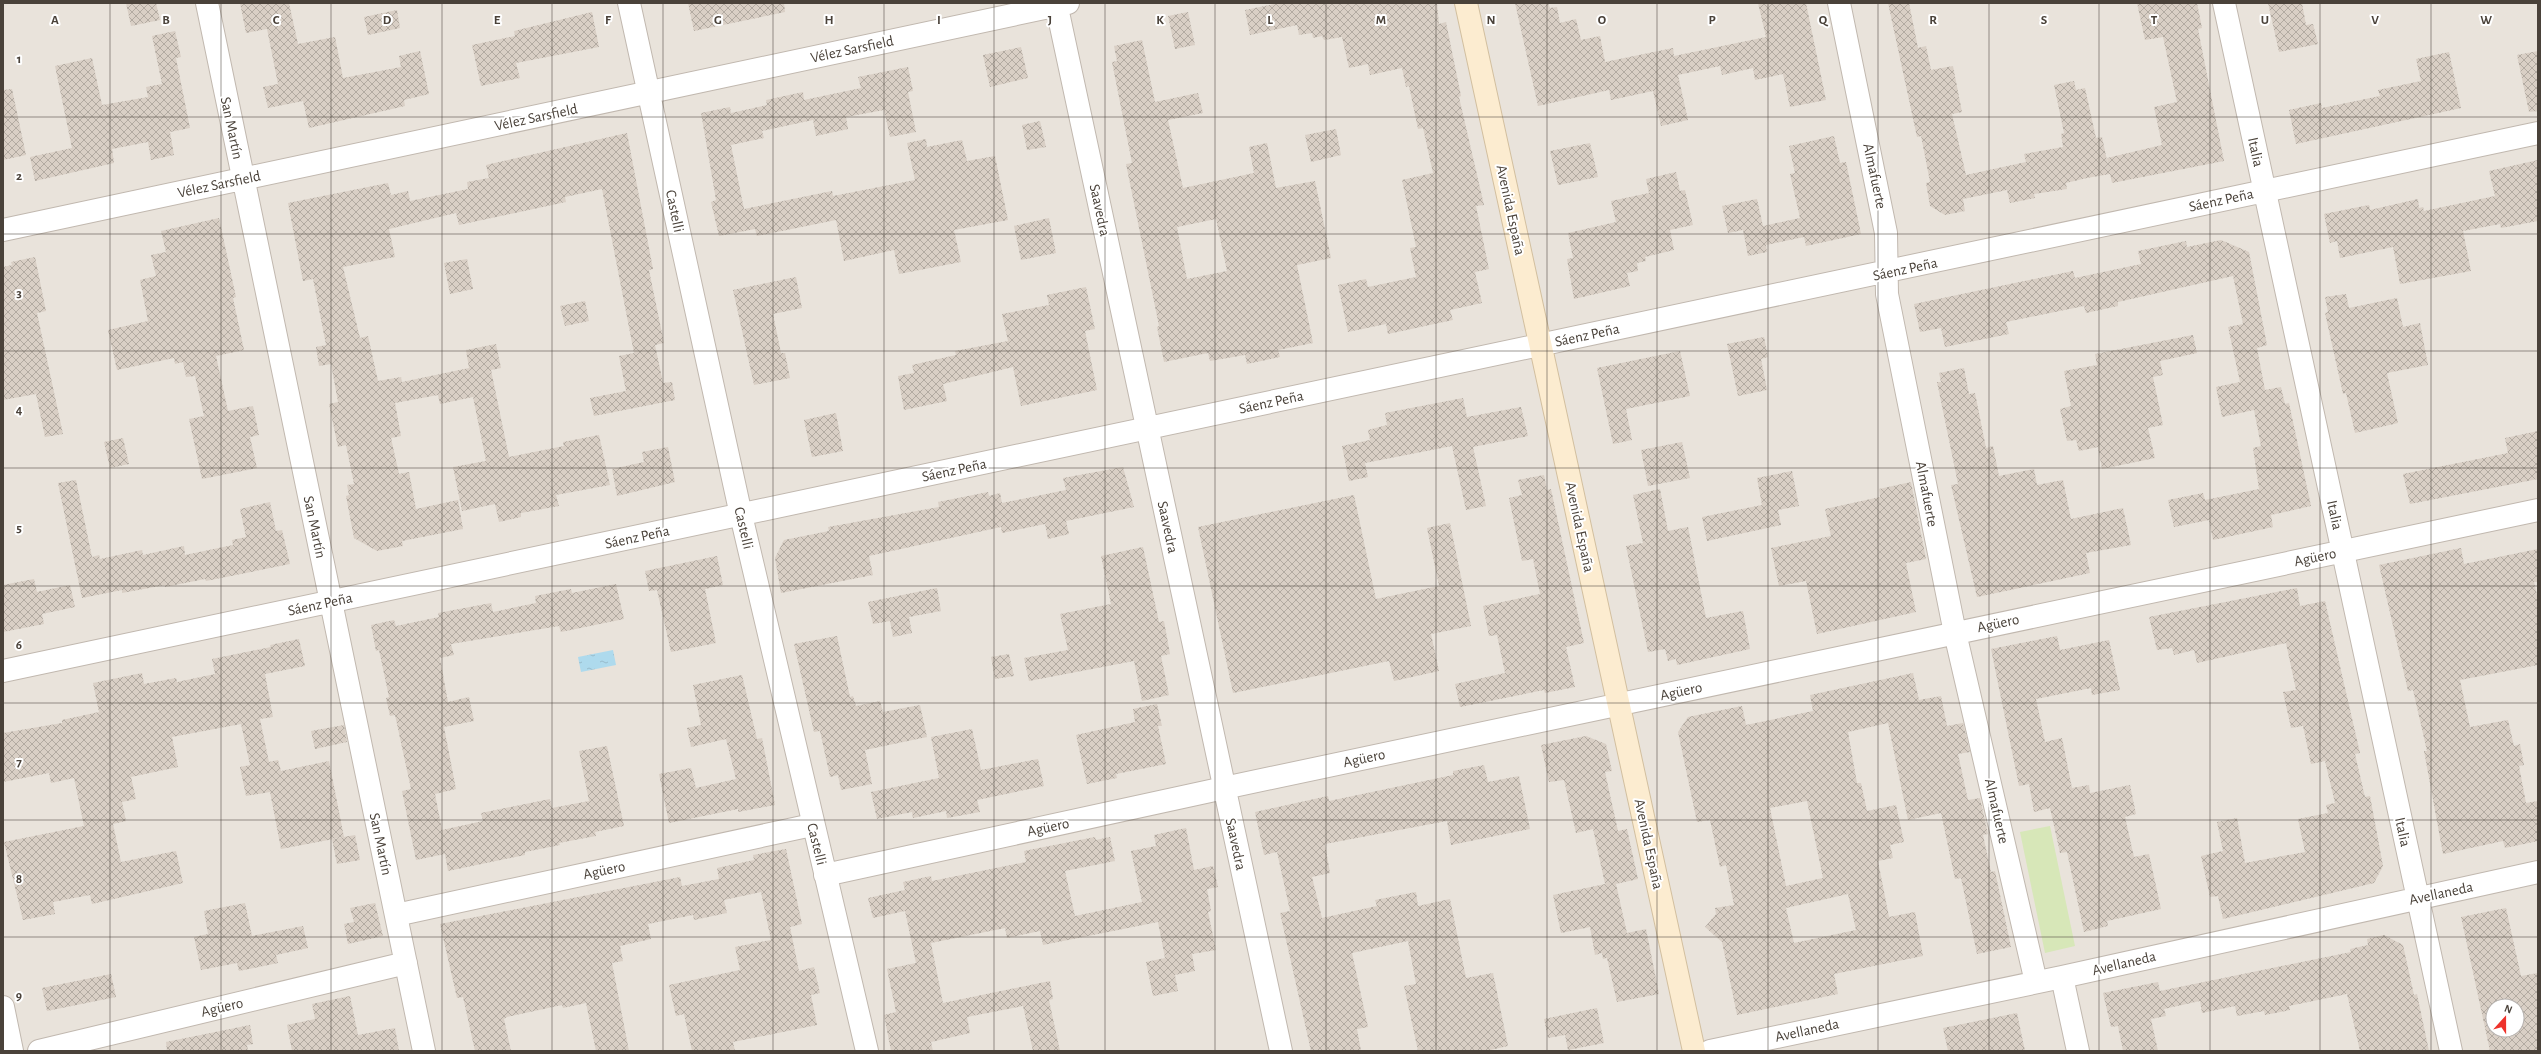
<svg xmlns="http://www.w3.org/2000/svg" width="2541" height="1054" viewBox="0 0 2541 1054" font-family="'Alegreya Sans',sans-serif">
	<style>
		.residential { fill: #e9e3db; fill-rule: evenodd }
		.park { fill: #d7e7b8 }
		.water { fill: url(#water-ripples) }
		.building { fill: url(#building-cross-hatch); fill-rule: evenodd }
		.lines { fill: none; stroke-linecap: round; stroke-linejoin: round }
		.minor-casing { stroke: #c1b8af; stroke-width: 24 }
		.secondary-casing { stroke: #d2bf9f; stroke-width: 24 }
		.minor { stroke: #fff; stroke-width: 22 }
		.secondary { stroke: #fcecd0; stroke-width: 22 }
		.grid { fill: none; stroke: #4a423a; stroke-width: 1; stroke-opacity: 0.55 }
		.labels { text-anchor: middle; stroke-width: 4; stroke-linejoin: round; paint-order: stroke }
		.street-label { font-size: 15px; fill: #4a423a; stroke: #fff }
		.grid-label { font-size: 13px; text-anchor: middle; font-weight: bold; fill: #4a423a; stroke: #fff; stroke-width: 4; stroke-linejoin: round; paint-order: stroke }
	</style>
	<defs>
		<pattern id="water-ripples" width="26" height="14" patternUnits="userSpaceOnUse"><rect width="26" height="14" fill="#aedaed"/><path d="M2 4q2-2 4 0t4 0M15 11q2-2 4 0t4 0" fill="none" stroke="#97bccc"/></pattern>
		<pattern id="building-cross-hatch" width="8" height="8" patternUnits="userSpaceOnUse"><rect width="8" height="8" fill="#d9cfc5"/><path d="M0 0l8 8M0 8l8-8" fill="none" stroke="#b2aaa1"/></pattern>
	</defs>
	<rect width="100%" height="100%" fill="#f5f2ed"/>
	<!-- residential -->
	<path class="residential" d="M3 3H2538V1051H3ZM2493 1006H2517V1030H2493Z"/>
	<!-- park -->
	<path class="park" d="M2050 826 2075 946 2045 953 2020 832Z"/>
	<!-- water -->
	<path class="water" d="M613 650 616 665 581 672 578 657Z"/>
	<!-- building -->
	<path class="building" d="M126 3H156L160 20 131 26Z
		M240 3H289L298 44 335 37 343 78 401 67 399 56 420 51 429 94 404 100 405 106 309 128 303 101 268 108 263 87 278 84 267 29 246 33Z
		M688 3H784L785 12 694 31Z
		M1279 3H1437L1439 24 1446 22 1461 96 1459 97 1484 205 1476 206 1489 269 1475 272 1482 303 1450 310 1453 320 1388 334 1386 324 1348 332 1338 285 1366 279 1368 287 1416 277 1410 248 1416 247 1402 180 1433 173 1423 128 1418 129 1409 86 1406 87 1402 68 1370 75 1368 64 1349 68 1342 37 1324 40 1322 36 1313 38 1312 33 1299 35 1297 25 1250 35 1245 10Z
		M1515 3H1548L1550 8 1557 7 1560 23 1576 19 1581 40 1600 36 1605 62 1673 48 1674 56 1766 37 1758 3H1806L1826 100 1790 107 1783 74 1755 80 1753 68 1722 75 1720 66 1678 75 1688 120 1661 126 1653 91 1611 100 1609 90 1538 106Z
		M1888 3H1909L1918 48 1926 46 1931 70 1953 66 1962 112 1952 114 1966 175 2026 162 2024 154 2063 147 2061 134 2064 133 2054 85 2074 81 2076 90 2085 88 2096 138 2102 137 2108 165 2107 158 2162 145 2154 107 2177 102 2163 37 2145 40 2137 3H2197L2202 28 2198 29 2224 161 2112 183 2110 174 2087 178 2066 183 2067 189 2034 194 2035 198 2010 203 2007 190 1963 199 1965 211 1945 215 1930 206 1926 183 1930 182 1921 136 1917 137Z
		M2268 3H2302L2306 25 2313 24 2318 44 2279 52Z
		M397 10 400 28 368 35 364 17Z
		M592 12 599 47 516 63 520 78 481 86 472 45 515 36 514 31Z
		M1188 12 1195 45 1175 49 1168 16Z
		M175 31 181 57 176 58 190 128 170 132 174 155 151 160 148 142 112 149 114 163 35 181 30 157 72 148 55 66 92 58 102 105 148 97 146 87 162 84 152 36Z
		M1142 40 1155 102 1198 93 1203 113 1168 120 1183 188 1254 173 1249 147 1267 143 1276 188 1315 181 1331 258 1297 265 1313 343 1278 350 1280 357 1247 364 1245 355 1210 361 1208 353 1164 362 1157 327 1159 326 1126 164 1132 163 1112 62 1117 61 1114 46ZM1216 219 1227 271 1187 279 1177 227Z
		M1021 47 1028 78 990 87 983 55Z
		M2538 51V111L2529 112 2517 55Z
		M2449 52 2461 108 2296 144 2289 110 2321 103 2322 108 2380 96 2378 90 2421 81 2416 59Z
		M908 67 913 91 908 92 916 132 890 137 884 110 846 117 848 129 816 136 813 120 762 131 764 138 731 145 744 209 832 191 833 196 915 180 907 143 926 139 927 147 962 140 967 161 995 156 1008 220 954 230 961 262 899 274 894 250 844 261 836 220 757 236 755 229 719 236 711 202 716 200 701 113 730 107 731 113 767 105 766 100 803 92 804 100 861 88 858 77Z
		M12 89 26 155 3 160V90Z
		M1040 121 1046 147 1027 150 1022 125Z
		M1336 129 1341 155 1311 162 1305 135Z
		M627 133 653 269 649 270 664 343 655 345 663 383 672 382 675 400 594 416 590 398 626 391 619 356 634 353 602 189 565 197 566 202 459 225 456 213 389 229 395 257 343 267 360 338 368 336 378 381 401 377 402 382 469 368 466 350 496 344 501 368 491 370 509 457 564 446 563 442 599 435 610 485 556 495 559 506 521 513V517L499 522 495 504 462 511 453 467 486 461 473 397 440 404 438 395 395 403 401 436 391 438 399 474 409 472 416 509 458 500 463 529 402 541 403 546 377 551 354 538 346 496 349 495 347 485 354 484 346 445 338 447 329 404 338 402 331 364 319 366 316 347 326 345 313 279 303 281 288 203 388 183 391 195 408 191 410 201 468 189 467 182 489 178 486 165Z
		M1834 136 1840 163 1846 162 1861 234 1806 246 1804 237 1766 245 1767 252 1748 256 1743 230 1728 233 1722 206 1757 199 1763 226 1800 218 1790 174 1795 173 1789 146Z
		M1590 143 1598 177 1558 185 1550 151Z
		M2538 160V221L2501 228 2500 224 2463 231 2471 271 2400 284 2393 247 2340 258 2337 241 2330 243 2324 214 2369 205 2370 210 2418 199 2419 208 2423 207 2424 211 2495 196 2489 171Z
		M1676 172 1680 191 1685 190 1693 225 1670 230 1674 250 1645 257 1646 261 1637 263 1638 271 1627 273 1630 286 1574 299 1567 259 1573 258 1568 233 1616 222 1611 201 1649 193 1646 179Z
		M219 218 236 297 233 298 244 350 216 356 228 411 253 406 259 435 250 437 257 468 202 479 189 419 204 416 195 376 186 377 183 362 175 364 174 358 117 370 108 330 148 321 140 280 156 276 151 255 166 252 161 231Z
		M1049 218 1056 253 1021 260 1014 226Z
		M2221 240 2249 252 2267 345 2257 348 2265 390 2281 387 2285 404 2289 403 2311 506 2271 515 2273 527 2213 540 2209 520 2174 527 2168 500 2203 493 2205 500 2259 489 2253 448 2261 446 2254 410 2222 417 2216 387 2240 382 2228 327 2243 324 2233 276 2118 302V306L2086 313 2084 306 2006 322 2009 334 1945 347 1941 328 1920 332 1914 304 2073 271 2075 278 2141 264 2138 251 2186 241 2187 247Z
		M35 257 46 311 37 313 63 434 45 437 36 394 3 400V267L12 265 11 262Z
		M467 259 473 289 450 294 444 263Z
		M796 277 802 308 773 314 781 353H785L790 378 754 385 733 290Z
		M1086 287 1095 329 1085 331 1097 390 1021 406 1013 367 943 384 947 401 904 410 898 376 914 373 912 365 956 355 955 351 1008 341 1002 314 1049 305 1047 295Z
		M2346 294 2349 308 2397 298 2403 327 2420 323 2428 365 2387 373 2398 423 2355 433 2346 393 2343 394 2325 313 2328 312 2325 297Z
		M585 301 589 321 565 326 560 306Z
		M2193 335 2197 353 2160 361 2163 375 2153 377 2163 425 2148 428 2155 458 2102 469 2098 447 2079 451 2076 440 2067 441 2060 409 2071 406 2064 371 2097 365 2095 354Z
		M1764 337 1768 357 1761 359 1767 390 1738 396 1727 344Z
		M1680 351 1690 396 1626 409 1632 440 1613 444 1597 368Z
		M1964 368 1969 394 1975 393 1986 448 1993 446 1999 476 2034 469 2037 485 2063 480 2071 519 2123 508 2131 545 2086 553 2090 573 1977 597 1951 485 1958 484 1937 382H1941L1939 373Z
		M1463 398 1467 417 1521 407 1528 436 1473 447 1486 506 1466 510 1452 446 1365 463 1368 477 1349 481 1342 446 1370 440 1368 430 1387 425 1385 413Z
		M836 413 843 451 812 457 804 420Z
		M2538 431V479L2410 504 2403 474 2508 453 2505 438Z
		M123 438 129 464 110 468 104 442Z
		M1682 442 1690 478 1648 486 1641 450Z
		M668 447 675 482 617 496 612 469 644 462 642 452Z
		M1123 467 1134 507 1066 521 1069 534 1048 539 1045 524 1002 533 1001 527 869 556 873 575 781 593 775 558 784 540 829 531 828 527 939 507 938 502 988 492 989 496 1000 493 1002 503 1066 490 1063 478Z
		M1792 471 1799 506 1778 510 1781 525 1707 541 1702 517 1762 505 1757 478Z
		M1544 475 1547 490 1551 489 1584 643 1566 647 1575 687 1545 693 1544 690 1460 707 1455 684 1505 673 1497 635 1489 636 1483 606 1540 594 1533 559 1522 561 1509 498 1522 495 1518 480Z
		M76 480 92 557 99 555 100 559 142 550 143 555 184 546 185 555 233 545 232 540 246 537 240 509 270 502 276 531 282 530 290 564 206 581 205 579 165 587V585L122 593V590L82 598 58 483Z
		M1911 482 1926 559 1906 563 1916 612 1817 634 1806 581 1779 586 1771 548 1831 536 1825 509 1880 497 1879 489Z
		M1660 489 1668 531 1688 527 1706 618 1743 611 1750 649 1677 665 1676 659 1668 661 1665 649 1648 652 1626 546 1643 543 1633 495Z
		M1354 495 1376 599 1439 586 1427 528 1450 523 1471 626 1431 634 1439 671 1394 681 1389 661 1233 693 1198 527Z
		M1143 547 1159 622 1164 621 1170 654 1161 656 1169 695 1142 701 1134 661 1029 681 1024 658 1068 650 1060 614 1111 604 1101 556Z
		M2461 548 2464 564 2538 549V582H2534L2538 599V665L2460 680 2470 727 2508 720 2514 746 2520 744 2524 765 2519 766 2526 803 2538 801V841L2505 848 2503 841 2443 854 2424 751H2427L2413 690 2408 691 2379 565Z
		M717 556 723 585 705 589 716 643 671 652 657 590 649 591 645 571Z
		M34 579 37 592 70 585 75 607 42 614 44 624 3 632V585Z
		M616 584 624 619 561 632 559 626 451 644 454 655 440 658 448 702 469 697 474 721 444 727 456 789 435 794 442 830 483 821 481 813 550 799 552 808 589 801 579 751 607 746 624 826 595 832 596 836 559 843 560 845 525 852V855L448 871 445 854 416 860 402 791 411 789 395 715 390 716 386 698 389 697 379 650 376 651 371 625 394 620 396 626 439 617 438 613 491 603 493 612 536 603 535 596 571 589 572 593Z
		M937 588 941 611 909 617 912 633 893 637 890 621 873 624 868 602Z
		M2297 588 2300 606 2325 601 2360 753 2355 754 2365 797 2370 796 2383 866 2374 883 2223 919 2218 896 2210 897 2201 856 2223 851 2217 822 2237 818 2245 863 2305 852 2298 819 2328 813 2326 805 2335 803 2325 761 2311 764 2303 726 2291 728 2283 692 2296 690 2286 643 2197 663 2194 650 2174 655 2172 648 2157 650 2149 617Z
		M837 636 850 697 853 696 856 706 880 701 883 712 920 705 927 737 865 750 872 784 841 790 838 775 830 777 820 731 814 732 794 644Z
		M2057 636 2060 650 2109 640 2120 690 2092 695 2091 688 2036 699 2045 742 2062 738 2072 788 2089 785 2090 793 2130 785 2136 814 2125 817 2134 857 2149 854 2161 909 2107 921 2108 926 2084 932 2067 852 2060 853 2050 808 2034 812 2029 784 2019 786 1991 649Z
		M299 639 305 666 265 674 273 717 260 719 269 762 278 760 281 771 329 761 344 837 281 849 270 792 246 796 240 767 250 765 241 724 172 737 178 767 131 777 136 799 122 802 126 821 113 824 121 862 176 851 183 883 92 904 90 895 53 902 55 914 23 920 4 842 84 826 74 778 51 783 49 773 3 782V733L62 723V720L99 712 93 683 142 673 144 684 176 678 177 682 215 674 212 659 271 647 270 645Z
		M1009 654 1014 676 995 679 991 657Z
		M1913 673 1919 700 1941 696 1947 726 1963 723 1970 752 1958 754 1968 800 1980 798 1988 834 1983 835 1991 872 1995 871 2011 947 1977 954 1961 878 1955 879 1941 813 1908 820 1888 723 1848 732 1857 783H1861L1867 811 1896 805 1904 842 1890 845 1893 858 1878 861 1889 917 1915 912 1923 956 1834 974 1838 994 1737 1015 1722 942 1705 927 1716 914 1715 908 1734 905 1726 865 1720 867 1710 820 1697 822 1678 732 1688 717 1742 706 1746 725 1813 711 1810 695ZM1807 801 1823 878 1786 886 1770 808ZM1848 894 1856 930 1794 943 1786 908Z
		M742 675 757 739 762 738 775 805 738 812V809L669 823 659 774 691 768 696 788 736 779 726 739 691 747 687 728 701 725 693 685Z
		M1157 704 1162 726H1158L1166 764 1116 774 1117 778 1087 784 1076 735 1135 722 1133 709Z
		M344 725 347 742 315 749 311 731Z
		M972 729 981 770 1038 759 1044 786 977 800 980 812 947 818 946 811 913 818 912 812 877 819 871 792 939 778 931 737Z
		M1586 736 1606 744 1612 771 1605 772 1618 831 1627 829 1638 879 1616 884 1627 933 1646 929 1659 994 1617 1002 1607 958 1603 959 1602 953 1595 955 1590 927 1561 933 1553 895 1605 884 1593 829 1576 833 1564 780 1549 782 1541 745Z
		M1484 765 1488 782 1519 776 1530 829 1451 845 1447 821 1325 844 1330 873 1312 877 1322 918 1377 906 1375 900 1416 892 1418 906 1450 899 1466 978 1493 973 1508 1046 1486 1051H1418L1404 986 1416 984 1408 941 1352 953 1368 1027 1357 1029 1361 1051H1311L1280 913 1290 911 1277 852 1264 855 1255 812 1328 796 1329 801 1453 775V771Z
		M1186 828 1194 870 1213 866 1218 887 1207 889 1211 911 1208 912 1216 950 1192 954 1195 971 1175 975 1178 991 1153 996 1146 962 1165 958 1158 922 1043 945 1040 931 1007 938 1005 928 931 943 943 1003 1050 981 1053 999 1049 1000 1060 1051H1033L1023 1006 967 1017 970 1033 931 1042 933 1051H891L884 1015 896 1012 887 969 916 963 905 911 873 918 868 898 905 890 903 882 931 876 932 881 1026 862 1024 851 1095 837 1096 840 1110 837 1115 861 1065 871 1075 916 1142 902 1131 851 1156 846 1154 835Z
		M355 835 360 860 337 864 332 839Z
		M786 849 802 924 790 927 799 971 814 967 820 993 811 995 817 1025 733 1042 735 1051H692L684 1014 676 1016 669 985 740 970 735 947 771 940 761 892 724 900 727 913 694 920 693 915 648 924 651 939 620 946 623 961 612 963 629 1051H596L586 1003 563 1008 562 1005 507 1017 504 1019 511 1051H475L463 997 457 998 440 924 680 877 682 886 719 879 717 868 754 860 753 855Z
		M245 903 252 936 303 926 308 948 276 955 278 963 239 971 237 963 201 970 194 937 208 934 204 911Z
		M375 903 383 936 348 944 344 924 354 922 350 908Z
		M2506 908 2521 976 2538 973V1051H2490L2461 917ZM2493 1006H2517V1030H2493Z
		M2384 935 2403 945 2414 995 2417 994 2429 1051H2360L2347 994 2289 1006 2290 1010 2265 1015 2264 1011 2237 1016 2235 1006 2202 1013 2200 1001 2164 1009 2166 1016 2151 1019 2158 1051H2123L2118 1026 2111 1027 2103 993 2158 982 2160 991 2351 952 2350 949 2368 945 2367 939Z
		M111 974 116 997 47 1011 42 988Z
		M350 996 358 1035 395 1028 399 1051H292L287 1025 315 1019 312 1004Z
		M1597 1008 1604 1043 1568 1050 1565 1035 1548 1038 1544 1019Z
		M2017 1013 2025 1051H1948L1943 1028Z
		M250 1025 253 1044 247 1045 248 1051H167L166 1042Z"/>
	<g class="lines">
		<defs>
			<path id="minor" d="M207 3 424 1051
				M629 3 741 515 867 1051
				M1056 3 1281 1051
				M1839 3 1886 233 1887 294 1955 633 2036 982
				M2224 3 2451 1051
				M3 230 1068 3
				M3 671 2538 133
				M825 875 1224 788 2538 510
				M396 915 812 825
				M2062 977 2078 1051
				M3 1007 12 1051
				M39 1051 406 963
				M1710 1051 2062 977 2538 872"/>
			<path id="secondary" d="M1466 3 1694 1051"/>
		</defs>
		<!-- minor casing -->
		<use href="#minor" class="minor-casing"/>
		<!-- secondary casing -->
		<use href="#secondary" class="secondary-casing"/>
		<!-- minor -->
		<use href="#minor" class="minor"/>
		<!-- secondary -->
		<use href="#secondary" class="secondary"/>
	</g>
	<!-- grid -->
	<path class="grid" d="M110 3V1051M221 3V1051M331 3V1051M442 3V1051M552 3V1051M663 3V1051M773 3V1051M884 3V1051M994 3V1051M1105 3V1051M1215 3V1051M1326 3V1051M1436 3V1051M1547 3V1051M1657 3V1051M1768 3V1051M1878 3V1051M1989 3V1051M2099 3V1051M2210 3V1051M2320 3V1051M2431 3V1051M3 117H2538M3 234H2538M3 351H2538M3 468H2538M3 586H2538M3 703H2538M3 820H2538M3 937H2538"/>
	<g class="labels">
		<!-- street labels -->
		<g class="street-label">
			<text transform="translate(852 49) rotate(-12)" y="5">Vélez Sarsfield</text>
			<text transform="translate(536 117) rotate(-12)" y="5">Vélez Sarsfield</text>
			<text transform="translate(232 128) rotate(78)" y="5">San Martín</text>
			<text transform="translate(2256 152) rotate(78)" y="5">Italia</text>
			<text transform="translate(1875 176) rotate(78)" y="5">Almafuerte</text>
			<text transform="translate(219 184) rotate(-12)" y="5">Vélez Sarsfield</text>
			<text transform="translate(2221 200) rotate(-12)" y="5">Sáenz Peña</text>
			<text transform="translate(1100 210) rotate(78)" y="5">Saavedra</text>
			<text transform="translate(1511 210) rotate(78)" y="5">Avenida España</text>
			<text transform="translate(675 211) rotate(78)" y="5">Castelli</text>
			<text transform="translate(1905 269) rotate(-12)" y="5">Sáenz Peña</text>
			<text transform="translate(1587 335) rotate(-12)" y="5">Sáenz Peña</text>
			<text transform="translate(1271 402) rotate(-12)" y="5">Sáenz Peña</text>
			<text transform="translate(954 470) rotate(-12)" y="5">Sáenz Peña</text>
			<text transform="translate(1927 494) rotate(79)" y="5">Almafuerte</text>
			<text transform="translate(2335 515) rotate(78)" y="5">Italia</text>
			<text transform="translate(315 527) rotate(78)" y="5">San Martín</text>
			<text transform="translate(1168 527) rotate(78)" y="5">Saavedra</text>
			<text transform="translate(1580 527) rotate(78)" y="5">Avenida España</text>
			<text transform="translate(744 528) rotate(77)" y="5">Castelli</text>
			<text transform="translate(637 537) rotate(-12)" y="5">Sáenz Peña</text>
			<text transform="translate(2315 557) rotate(-12)" y="5">Agüero</text>
			<text transform="translate(320 604) rotate(-12)" y="5">Sáenz Peña</text>
			<text transform="translate(1998 623) rotate(-12)" y="5">Agüero</text>
			<text transform="translate(1681 691) rotate(-12)" y="5">Agüero</text>
			<text transform="translate(1364 758) rotate(-12)" y="5">Agüero</text>
			<text transform="translate(1997 811) rotate(77)" y="5">Almafuerte</text>
			<text transform="translate(1048 827) rotate(-12)" y="5">Agüero</text>
			<text transform="translate(2403 832) rotate(78)" y="5">Italia</text>
			<text transform="translate(381 844) rotate(78)" y="5">San Martín</text>
			<text transform="translate(817 844) rotate(76)" y="5">Castelli</text>
			<text transform="translate(1236 844) rotate(78)" y="5">Saavedra</text>
			<text transform="translate(1649 844) rotate(78)" y="5">Avenida España</text>
			<text transform="translate(604 870) rotate(-12)" y="5">Agüero</text>
			<text transform="translate(2441 893) rotate(-12)" y="5">Avellaneda</text>
			<text transform="translate(2124 963) rotate(-13)" y="5">Avellaneda</text>
			<text transform="translate(222 1007) rotate(-13)" y="5">Agüero</text>
			<text transform="translate(1807 1030) rotate(-12)" y="5">Avellaneda</text>
		</g>
	</g>
	<g class="grid-label">
		<text x="55" y="24">A</text>
		<text x="166" y="24">B</text>
		<text x="276" y="24">C</text>
		<text x="387" y="24">D</text>
		<text x="497" y="24">E</text>
		<text x="608" y="24">F</text>
		<text x="718" y="24">G</text>
		<text x="829" y="24">H</text>
		<text x="939" y="24">I</text>
		<text x="1050" y="24">J</text>
		<text x="1160" y="24">K</text>
		<text x="1270" y="24">L</text>
		<text x="1381" y="24">M</text>
		<text x="1491" y="24">N</text>
		<text x="1602" y="24">O</text>
		<text x="1712" y="24">P</text>
		<text x="1823" y="24">Q</text>
		<text x="1933" y="24">R</text>
		<text x="2044" y="24">S</text>
		<text x="2154" y="24">T</text>
		<text x="2265" y="24">U</text>
		<text x="2375" y="24">V</text>
		<text x="2486" y="24">W</text>
		<text x="19" y="63">1</text>
		<text x="19" y="180">2</text>
		<text x="19" y="297">3</text>
		<text x="19" y="414">4</text>
		<text x="19" y="532">5</text>
		<text x="19" y="649">6</text>
		<text x="19" y="766">7</text>
		<text x="19" y="883">8</text>
		<text x="19" y="1000">9</text>
	</g>
	<!-- border -->
	<rect width="2541" height="1054" fill="none" stroke="#4a423a" stroke-width="8"/>
	<!-- north arrow -->
	<g transform="translate(2505 1018) rotate(21)"><circle r="19" fill="#ffffff" stroke="#b7b3b0"/>
	<path d="M0-3L7 15L0 10L-7 15Z" fill="#ee322b"/>
	<text y="-6" font-size="11" font-weight="bold" text-anchor="middle" fill="#4a423a">N</text>
	</g>
</svg>
